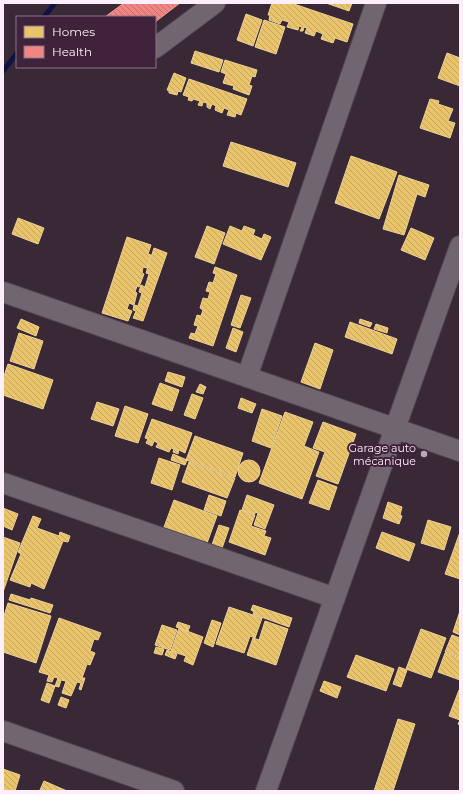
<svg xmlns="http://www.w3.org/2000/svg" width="463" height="794" viewBox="0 0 463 794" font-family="Montserrat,sans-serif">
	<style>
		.homes { fill: url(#homes-back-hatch); stroke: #efd195 }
		.health { fill: url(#health-back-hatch); stroke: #f5a4a6 }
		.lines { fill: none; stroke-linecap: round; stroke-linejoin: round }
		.stream { stroke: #111043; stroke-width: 5 }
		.minor-casing { stroke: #544751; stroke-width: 22 }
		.minor { stroke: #71656f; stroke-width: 20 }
		.poi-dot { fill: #b8a9b5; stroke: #3f233a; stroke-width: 1.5 }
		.labels { text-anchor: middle; stroke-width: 4; stroke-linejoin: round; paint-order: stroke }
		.poi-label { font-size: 11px; fill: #fdeefa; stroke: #3f233a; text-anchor: end }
	</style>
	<defs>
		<pattern id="homes-back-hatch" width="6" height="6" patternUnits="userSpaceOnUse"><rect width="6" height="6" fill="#e9c46a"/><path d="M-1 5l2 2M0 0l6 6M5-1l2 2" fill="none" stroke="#c2a562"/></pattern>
		<pattern id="health-back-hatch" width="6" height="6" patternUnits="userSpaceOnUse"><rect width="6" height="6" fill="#f28482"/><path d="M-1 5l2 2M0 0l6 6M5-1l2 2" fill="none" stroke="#c07272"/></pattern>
	</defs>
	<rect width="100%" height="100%" fill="#392936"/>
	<!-- homes -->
	<path class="homes" d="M272 3H291L353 24 347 42 335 38 333 43 321 39 323 34 316 31 314 36 305 33 307 28 304 27 303 31H300L302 27 299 26 298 30 287 27 289 22 282 20 280 24 269 20 270 15H268Z
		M326 3H352L349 11Z
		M246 14 262 20 253 46 237 40Z
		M264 20 285 27 276 54 255 47Z
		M195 51 223 60 219 72 191 63Z
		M447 53 460 58V86L438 78Z
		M225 60 257 70 255 77 252 76 249 85 252 86 249 95 233 89 234 86 223 83 226 74 221 72Z
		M174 73 186 78 181 92 178 91 177 95 169 93V91L167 90Z
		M189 79 247 99 241 115 236 113 235 117 227 115 229 110 224 108 222 113 215 110 216 106 212 104 210 109 207 107V103L203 102 202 106 198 105 200 101 193 99 192 101 188 100 189 97 183 95Z
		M430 99 439 101 438 104 453 109 448 121 455 123 450 138 420 128Z
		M231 142 296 163 288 187 223 166Z
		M351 156 397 172 379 219 335 203Z
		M399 175 429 185 425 197 417 194 404 235 383 229Z
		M18 218 44 228 38 244 12 234Z
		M207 226 225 233 214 264 195 257Z
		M230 226 242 231 244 226 255 230 253 235 262 239 264 234 271 237 261 260 223 244Z
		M411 228 434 238 425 260 401 250Z
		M127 237 151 245 148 254 151 255 147 268 143 267 142 273 144 274 139 287 137 286 135 292 137 293 134 305 129 303 127 309 132 311 128 321 102 313Z
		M154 248 167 253 143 321 133 318 136 311 133 310 134 305 138 306 142 293 139 292 141 285 145 287 149 274 146 273Z
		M215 267 237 275 213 346 189 338 191 333 195 334 198 326 194 325 197 315 201 316 203 310 200 308 203 298 208 299 210 292 206 291 209 282 213 283 216 274 213 273Z
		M241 295 251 298 240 328 231 325Z
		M21 319 39 327 36 336 17 328Z
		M360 319 372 323 370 327 359 323Z
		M350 322 397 339 392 354 345 337Z
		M376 324 388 328 387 333 374 329Z
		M233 328 243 332 236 352 226 348Z
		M19 333 43 341 34 369 10 361Z
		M315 343 333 350 320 389 301 382Z
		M8 364 53 380 43 409 3 395V379Z
		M168 372 185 377 182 387 165 381Z
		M160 383 179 390 172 411 152 404Z
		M200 384 206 387 203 394 196 392Z
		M192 394 203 398 195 419 184 415Z
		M241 398 256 404 252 413 238 408Z
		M97 402 119 409 113 426 91 419Z
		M125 406 148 414 138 443 115 436Z
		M262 409 282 416 271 448 252 441Z
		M285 412 313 422 304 446 319 452 302 499 259 483Z
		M152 419 192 433 185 453 179 450 178 454 173 452 174 449 171 448 169 452 156 447 158 443 154 441 152 446 146 443 148 439 145 438Z
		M323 422 356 434 338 484 316 476 325 452 313 448Z
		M195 436 243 453 235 477 186 460Z
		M173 454 187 460 185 465 171 460Z
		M159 458 180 465 172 490 151 483Z
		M238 471a11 11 0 1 1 22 0a11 11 0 1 1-22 0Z
		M189 462 235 478 227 498 182 482Z
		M318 480 337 487 329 510 309 503Z
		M209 495 226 501 221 516 204 510Z
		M247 495 274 505 265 529 254 525 258 513 255 512V514L242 510Z
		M174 500 217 516 207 543 164 527Z
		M388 502 402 507 400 515 402 516 399 524 383 518Z
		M3 508 18 514 12 530 3 526Z
		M240 510 255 515 251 526 266 531 264 536 271 538 265 555 229 542Z
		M33 516 41 519 37 528 59 536 60 532 70 536 68 542 63 541 44 589 31 583 30 587 10 580 21 554 18 552Z
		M428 520 451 527 444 550 421 543Z
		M219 525 229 528 219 557 209 553Z
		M382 532 415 544 409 561 376 548Z
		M460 532V579L445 574Z
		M3 537 20 543 3 592Z
		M11 594 30 600 31 598 53 605 50 613 9 600Z
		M8 603 51 616 36 663 3 652V619Z
		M253 605 292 618 289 627 253 614 254 612 251 610Z
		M229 607 262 618 255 638 250 636 244 653 216 644Z
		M460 611V635L453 632Z
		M59 618 101 633 98 640 94 639 90 651 95 653 90 665 87 664 82 678H85L81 690 79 689 81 683 77 682 71 696 62 693 66 681 61 680 59 687 55 686 58 678 54 677 52 682 47 681 49 675 39 672Z
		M212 620 221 623 213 647 204 643Z
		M265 621 288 629 276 665 247 655 253 638 259 640Z
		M178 622 190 626 188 631 176 627Z
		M162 625 177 630 170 650 155 645Z
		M179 628 203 637 193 665 184 661 186 656 171 651Z
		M421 629 446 638 431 678 406 669Z
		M452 635 460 638V657L445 652Z
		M156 647 164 649 162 655 154 653Z
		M167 650 177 654 175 659 165 655Z
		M445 653 460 658V680L438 672Z
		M356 655 394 669 386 691 347 677Z
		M399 667 407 670 401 687 393 684Z
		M324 681 341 687 337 698 320 691Z
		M47 683 55 686 49 703 41 700Z
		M459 690 460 691V725L458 724 460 720 449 716Z
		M61 697 69 700 66 708 58 705Z
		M398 719 415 724 393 791H374Z
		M3 769 20 775 15 791H3Z
		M44 781 67 791H42L40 790Z"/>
	<!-- health -->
	<path class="health" d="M124 3H180L155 22V17H105Z"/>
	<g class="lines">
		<!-- stream -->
		<path class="stream" d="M44 17 55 3
			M3 71 17 53"/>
		<defs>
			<path id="minor" d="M155 48 215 3
				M3 292 460 451
				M247 377 376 3
				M3 483 335 598
				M3 731 174 791
				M266 791 460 246"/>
		</defs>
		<!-- minor casing -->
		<use href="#minor" class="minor-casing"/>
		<!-- minor -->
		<use href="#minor" class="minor"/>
	</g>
	<!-- markers -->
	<circle class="poi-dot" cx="424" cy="454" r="4"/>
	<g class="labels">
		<!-- poi labels -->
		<g class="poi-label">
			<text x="416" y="452">Garage auto<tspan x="416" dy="13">mécanique</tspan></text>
		</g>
	</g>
	<!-- border -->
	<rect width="463" height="794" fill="none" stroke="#fdeefa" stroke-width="8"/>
	<!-- legend -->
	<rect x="16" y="16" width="140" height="52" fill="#3f233a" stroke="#8b7487"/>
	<rect x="24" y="26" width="20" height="12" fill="#e9c46a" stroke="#8b7487"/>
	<text x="52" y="36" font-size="12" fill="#fdeefa">Homes</text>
	<rect x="24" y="46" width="20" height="12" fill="#f28482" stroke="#8b7487"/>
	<text x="52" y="56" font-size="12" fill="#fdeefa">Health</text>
</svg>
